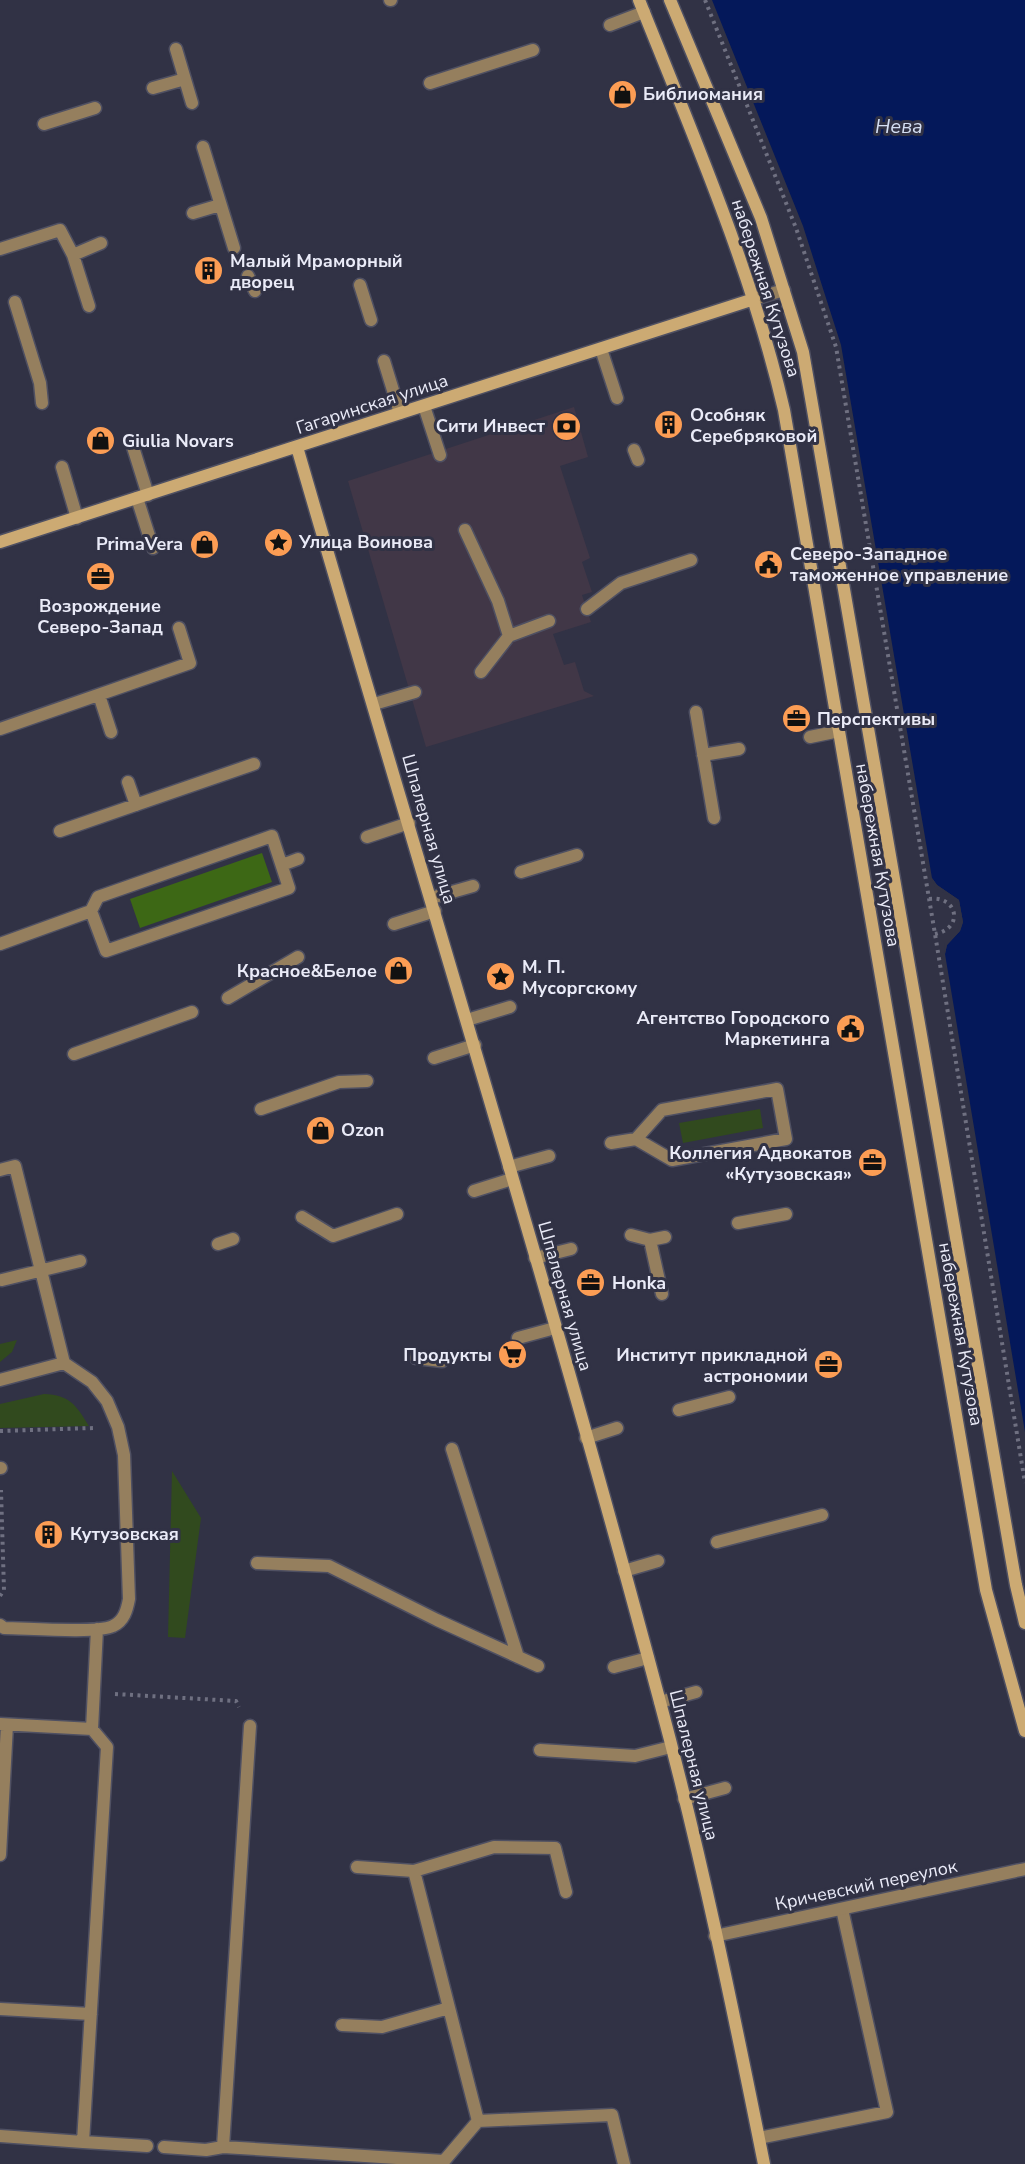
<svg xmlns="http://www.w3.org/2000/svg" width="1025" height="2164" viewBox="0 0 1025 2164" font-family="'Nunito Sans',sans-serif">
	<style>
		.commercial { fill: #413747 }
		.green { fill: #314a1e }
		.forest { fill: #3d6815 }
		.water { fill: #04185a }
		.pier { fill: #313245 }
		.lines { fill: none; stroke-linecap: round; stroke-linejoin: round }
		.lane-casing { stroke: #4f5062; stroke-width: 15 }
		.street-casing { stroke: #4f5062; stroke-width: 15 }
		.secondary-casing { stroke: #4f5062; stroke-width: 15 }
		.path { stroke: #6f7081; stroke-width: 4; stroke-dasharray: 3 4.5; stroke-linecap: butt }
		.lane { stroke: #957f5e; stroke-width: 12 }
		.street { stroke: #957f5e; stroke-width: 12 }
		.secondary { stroke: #ccaa73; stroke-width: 12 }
		.labels { text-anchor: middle; stroke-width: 6; stroke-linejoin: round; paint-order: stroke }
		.poi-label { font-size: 18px; font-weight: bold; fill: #eaebf8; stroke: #313245; text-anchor: start }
		.street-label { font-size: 18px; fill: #eaebf8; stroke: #313245 }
		.water-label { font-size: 20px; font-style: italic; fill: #d4def3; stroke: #313245 }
	</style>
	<rect width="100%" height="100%" fill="#313245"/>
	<!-- commercial -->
	<path class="commercial" d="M574 407 588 457 560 466 590 558 582 562 592 592 582 595 591 622 553 634 564 665 575 662 584 691 594 696 426 747 348 481Z"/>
	<!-- green -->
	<path class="green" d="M760 1109 763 1128 683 1143 679 1123Z
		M17 1340 12 1352 0 1362V1344Z
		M44 1394C70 1395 76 1405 89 1426L0 1428V1404Z
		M172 1471 201 1518 185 1638 168 1637Z"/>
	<!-- forest -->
	<path class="forest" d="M262 853 272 882 140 928 130 899Z"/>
	<!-- water -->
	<path class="water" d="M712 0H1025V1432L945 954 947 945 960 931 963 922 959 900 937 885 932 878 841 345 803 226Z"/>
	<!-- pier -->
	<path class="pier" d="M932 878 937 885 959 900 963 922 960 931 947 945 945 954 944 944 958 929 960 922 956 902 935 887Z"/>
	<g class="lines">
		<defs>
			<path id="lane" d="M390 0H391
				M610 25 644 12
				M176 49 192 103
				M430 83 533 50
				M153 88 185 79
				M44 124 95 108
				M203 147 234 248
				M193 213 220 205
				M0 249 60 230 73 255 89 306
				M73 255 101 243
				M248 276 255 291
				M360 285 371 320
				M754 299 784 290
				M15 302 40 383 42 403
				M601 349 617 398
				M384 361 400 413
				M424 406 440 455
				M132 444 148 495
				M634 450 638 460
				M62 467 77 518
				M137 498 153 548
				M465 530 498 601 509 636
				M587 609 621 583 691 560
				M481 672 509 636 549 621
				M99 695 111 732
				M374 704 415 692
				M696 712 714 818
				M0 729 190 663 179 628
				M810 737 839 731
				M703 755 739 749
				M128 782 136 805
				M60 831 254 764
				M367 837 409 823
				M282 865 298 859
				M521 872 577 855
				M431 898 473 886
				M394 924 435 911
				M0 944 91 911 98 897 272 836 289 888 106 951 91 911
				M228 998 298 957
				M467 1020 510 1007
				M74 1054 192 1012
				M434 1058 475 1045
				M261 1109 339 1082 367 1081
				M611 1143 636 1139 662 1110 777 1089 786 1139 672 1160 636 1139
				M509 1167 549 1156
				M0 1170 15 1166 64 1363 92 1382 107 1401 118 1427 124 1455 129 1599C127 1610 124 1621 113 1626 97 1634 25 1628 4 1628L0 1625
				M474 1191 512 1179
				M302 1217 333 1236 397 1214
				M738 1223 786 1214
				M631 1235 650 1240 665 1237
				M650 1240 662 1294
				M218 1244 233 1239
				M535 1258 571 1249
				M2 1280 80 1261
				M518 1338 555 1328
				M416 1358 442 1361
				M0 1380 64 1363
				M679 1410 729 1397
				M586 1438 617 1428
				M452 1449 518 1657
				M0 1468H1
				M717 1542 822 1515
				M257 1563 329 1566 437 1620 538 1666
				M624 1571 658 1561
				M614 1667 648 1658
				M660 1702 696 1692
				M0 1724 92 1729
				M250 1726 223 2147 444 2161 478 2121 414 1871 494 1847 555 1848 566 1892
				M540 1750 635 1756 671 1747
				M684 1799 725 1788
				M0 1855 7 1725
				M357 1867 414 1871
				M0 2009 91 2014
				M342 2025 382 2027 449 2008
				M478 2121 612 2115 624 2164
				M0 2136 83 2142 107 1747 92 1729 97 1629
				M759 2138 887 2112 842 1909
				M83 2142 147 2146
				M164 2147 206 2150 223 2147"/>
			<path id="street" d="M715 1936 1025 1869"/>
			<path id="secondary" d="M639 0C693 135 751 268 784 410L986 1590 1025 1731
				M670 0 761 218 803 352 1016 1585 1025 1623
				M297 447C418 865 548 1281 660 1702 701 1854 733 2009 764 2164
				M0 542 754 299"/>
		</defs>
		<!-- lane casing -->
		<use href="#lane" class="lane-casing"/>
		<!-- street casing -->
		<use href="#street" class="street-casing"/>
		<!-- secondary casing -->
		<use href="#secondary" class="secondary-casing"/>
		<!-- path -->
		<path class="path" d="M705 0 796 228 836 347 935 934 1025 1483
			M929 899C957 895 965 928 935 934
			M0 1431 94 1428
			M0 1596 4 1590 1 1490
			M115 1694 236 1701 239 1707"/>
		<!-- lane -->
		<use href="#lane" class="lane"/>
		<!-- street -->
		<use href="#street" class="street"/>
		<!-- secondary -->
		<use href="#secondary" class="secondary"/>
	</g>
	<!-- icons -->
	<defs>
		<symbol id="shop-disc" viewBox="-11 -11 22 22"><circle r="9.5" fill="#fc9d54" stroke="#313245"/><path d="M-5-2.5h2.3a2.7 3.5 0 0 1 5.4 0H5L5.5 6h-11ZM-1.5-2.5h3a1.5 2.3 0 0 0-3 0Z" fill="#111"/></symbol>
		<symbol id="building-disc" viewBox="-11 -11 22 22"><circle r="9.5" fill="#fc9d54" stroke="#313245"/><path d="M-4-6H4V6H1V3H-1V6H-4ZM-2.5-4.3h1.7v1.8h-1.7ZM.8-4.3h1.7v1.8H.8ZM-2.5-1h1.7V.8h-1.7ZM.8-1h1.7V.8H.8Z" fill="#111"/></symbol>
		<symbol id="bank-disc" viewBox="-11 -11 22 22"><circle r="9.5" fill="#fc9d54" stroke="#313245"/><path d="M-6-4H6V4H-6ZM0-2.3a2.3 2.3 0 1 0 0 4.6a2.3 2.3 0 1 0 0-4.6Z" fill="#111"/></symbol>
		<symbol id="sight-disc" viewBox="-11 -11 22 22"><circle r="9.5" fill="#fc9d54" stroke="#313245"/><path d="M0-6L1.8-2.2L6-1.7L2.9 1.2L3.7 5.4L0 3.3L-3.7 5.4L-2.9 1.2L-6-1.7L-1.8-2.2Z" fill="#111"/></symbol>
		<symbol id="civic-disc" viewBox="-11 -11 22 22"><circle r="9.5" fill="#fc9d54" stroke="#313245"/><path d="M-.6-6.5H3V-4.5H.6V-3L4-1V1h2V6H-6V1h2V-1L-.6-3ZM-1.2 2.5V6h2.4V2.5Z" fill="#111"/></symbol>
		<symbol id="office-disc" viewBox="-11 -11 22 22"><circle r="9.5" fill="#fc9d54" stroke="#313245"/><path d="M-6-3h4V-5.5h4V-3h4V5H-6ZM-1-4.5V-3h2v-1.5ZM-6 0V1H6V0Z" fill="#111"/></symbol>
		<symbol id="supermarket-disc" viewBox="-11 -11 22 22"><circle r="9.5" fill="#fc9d54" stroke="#313245"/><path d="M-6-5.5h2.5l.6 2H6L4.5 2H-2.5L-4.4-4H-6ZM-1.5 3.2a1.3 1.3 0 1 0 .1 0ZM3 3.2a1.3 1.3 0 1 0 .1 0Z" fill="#111"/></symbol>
	</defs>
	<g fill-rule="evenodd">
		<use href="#shop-disc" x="606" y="78" width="33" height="33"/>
		<use href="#building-disc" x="192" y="254" width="33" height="33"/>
		<use href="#building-disc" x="652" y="408" width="33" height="33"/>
		<use href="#bank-disc" x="550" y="410" width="33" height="33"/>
		<use href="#shop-disc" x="84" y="424" width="33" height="33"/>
		<use href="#sight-disc" x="262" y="526" width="33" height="33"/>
		<use href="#shop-disc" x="188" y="528" width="33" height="33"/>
		<use href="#civic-disc" x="752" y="548" width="33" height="33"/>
		<use href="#office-disc" x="84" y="560" width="33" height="33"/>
		<use href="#office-disc" x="780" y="702" width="33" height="33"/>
		<use href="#shop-disc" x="382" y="954" width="33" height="33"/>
		<use href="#sight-disc" x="484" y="960" width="33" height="33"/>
		<use href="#civic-disc" x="834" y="1012" width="33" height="33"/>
		<use href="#shop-disc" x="304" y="1114" width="33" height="33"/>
		<use href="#office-disc" x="856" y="1146" width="33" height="33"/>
		<use href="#office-disc" x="574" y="1266" width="33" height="33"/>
		<use href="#supermarket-disc" x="496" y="1338" width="33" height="33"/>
		<use href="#office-disc" x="812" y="1348" width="33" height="33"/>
		<use href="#building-disc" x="32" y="1518" width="33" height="33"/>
	</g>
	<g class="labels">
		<!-- poi labels -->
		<g class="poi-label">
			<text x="643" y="100">Библиомания</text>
			<text x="230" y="267">Малый Мраморный<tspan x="230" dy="21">дворец</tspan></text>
			<text x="690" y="421">Особняк<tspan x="690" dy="21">Серебряковой</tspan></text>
			<text x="545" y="432" text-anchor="end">Сити Инвест</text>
			<text x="122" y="447">Giulia Novars</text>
			<text x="299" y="548">Улица Воинова</text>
			<text x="183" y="550" text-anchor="end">PrimaVera</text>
			<text x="790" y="560">Северо-Западное<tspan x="790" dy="21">таможенное управление</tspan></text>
			<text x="100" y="612" text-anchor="middle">Возрождение<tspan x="100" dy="21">Северо-Запад</tspan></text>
			<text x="817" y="725">Перспективы</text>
			<text x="522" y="973">М. П.<tspan x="522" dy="21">Мусоргскому</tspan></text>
			<text x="377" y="977" text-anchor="end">Красное&amp;Белое</text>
			<text x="830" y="1024" text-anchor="end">Агентство Городского<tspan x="830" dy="21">Маркетинга</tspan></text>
			<text x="341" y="1136">Ozon</text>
			<text x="852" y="1159" text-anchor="end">Коллегия Адвокатов<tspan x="852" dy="21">«Кутузовская»</tspan></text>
			<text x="612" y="1289">Honka</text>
			<text x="492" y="1361" text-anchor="end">Продукты</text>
			<text x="808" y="1361" text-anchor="end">Институт прикладной<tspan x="808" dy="21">астрономии</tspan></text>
			<text x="70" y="1540">Кутузовская</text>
		</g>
		<!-- street labels -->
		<g class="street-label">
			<text transform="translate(766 288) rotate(72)" y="6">набережная Кутузова</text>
			<text transform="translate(372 404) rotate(-18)" y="6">Гагаринская улица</text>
			<text transform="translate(429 829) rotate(74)" y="6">Шпалерная улица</text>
			<text transform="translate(878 855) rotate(80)" y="6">набережная Кутузова</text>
			<text transform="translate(565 1296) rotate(74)" y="6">Шпалерная улица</text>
			<text transform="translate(961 1334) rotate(80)" y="6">набережная Кутузова</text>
			<text transform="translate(694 1765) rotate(76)" y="6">Шпалерная улица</text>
			<text transform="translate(866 1885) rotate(-12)" y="6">Кричевский переулок</text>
		</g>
		<!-- water labels -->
		<g class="water-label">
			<text x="899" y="133">Нева</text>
		</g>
	</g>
</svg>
